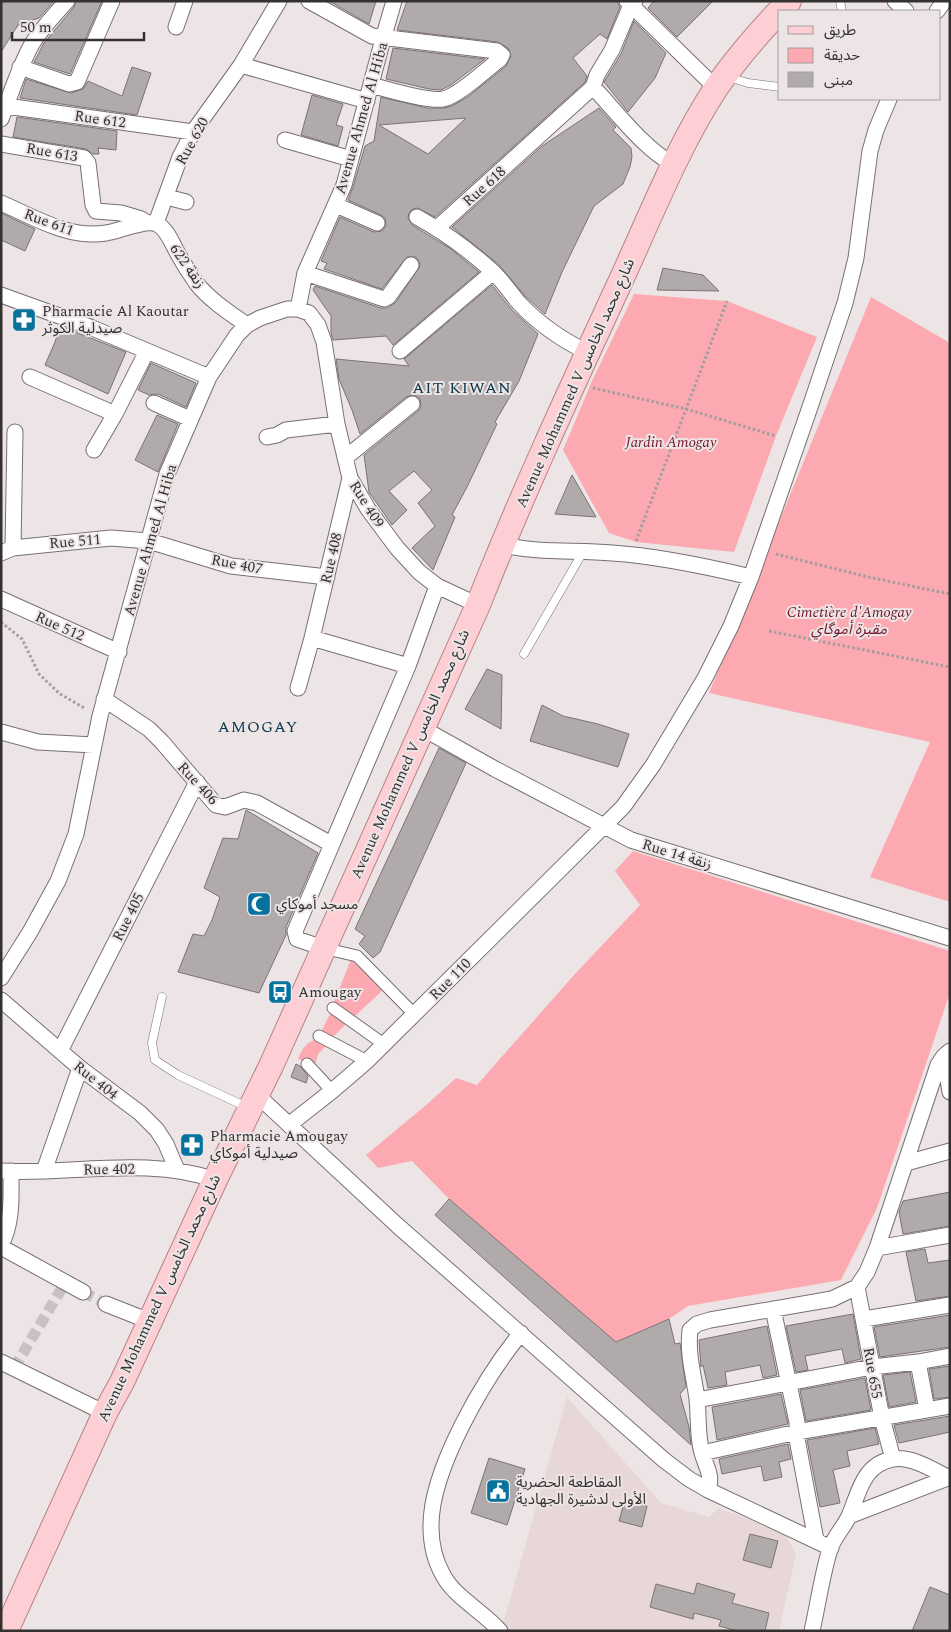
<svg xmlns="http://www.w3.org/2000/svg" width="951" height="1632" viewBox="0 0 951 1632" font-family="Spectral,'Noto Sans Arabic',serif">
	<style>
		.built { fill: #e8d7d9 }
		.green { fill: #fca9b2 }
		.building { fill: #b1aaaa; stroke: #7a7373; fill-rule: evenodd }
		.lines { fill: none; stroke-linecap: round; stroke-linejoin: round }
		.pedestrian-tunnel { stroke: #c8c1c1; stroke-width: 11; stroke-dasharray: 11 5.5; stroke-linecap: butt }
		.service-casing { stroke: #776f70; stroke-width: 9 }
		.pedestrian-casing { stroke: #776f70; stroke-width: 13 }
		.minor-casing { stroke: #776f70; stroke-width: 17 }
		.primary-casing { stroke: #b68287; stroke-width: 26 }
		.path { stroke: #a39d9d; stroke-width: 3; stroke-dasharray: 2.5 2.5; stroke-linecap: butt }
		.service { stroke: #fff; stroke-width: 8 }
		.pedestrian { stroke: #fff; stroke-width: 11 }
		.minor { stroke: #fff; stroke-width: 15 }
		.primary { stroke: #fdced3; stroke-width: 24 }
		.labels { text-anchor: middle; stroke-width: 4; stroke-linejoin: round; paint-order: stroke }
		.street-label { font-size: 15px; fill: #343131; stroke: #ede5e5 }
		.poi-label { font-size: 15px; fill: #343131; stroke: #ede5e5; text-anchor: start }
		.park-label { font-size: 15px; font-style: italic; fill: #70162c; stroke: #ede5e5 }
		.neighbourhood-label { font-size: 16px; letter-spacing: 1px; fill: #07354a; stroke: #ede5e5 }
	</style>
	<rect width="100%" height="100%" fill="#ede5e5"/>
	<!-- built -->
	<path class="built" d="M567 1397 661 1503 709 1517 719 1508 785 1534 796 1554 779 1631H501Z"/>
	<!-- green -->
	<path class="green" d="M634 294 727 301 817 337 776 436 734 552 636 542 609 533 563 450 592 381Z
		M871 297 950 343V902L870 877 930 742 709 693Z
		M633 851 950 951V993L877 1208 841 1280 688 1306 669 1319 616 1342 449 1199 412 1161 378 1168 366 1155 425 1106 456 1078 477 1085 574 975 640 905 615 871Z
		M351 959 384 989 355 1016 333 1005Z
		M331 1012 349 1021 331 1039 320 1034Z
		M317 1039 327 1045 318 1054 315 1065 298 1059C302 1049 306 1042 317 1039Z"/>
	<!-- building -->
	<path class="building" d="M1 1H54L39 18 18 25 1 52Z
		M76 1H102L70 74 34 62 44 43 74 7Z
		M329 1H376L369 24Z
		M407 1H617L620 7 607 39 600 34 573 58 587 76 585 82 435 217 417 208 413 209 409 213 408 218 412 225 451 249 479 272 393 345 386 336 333 340 331 333V316L313 290 315 286 381 308H387L396 302 420 266 419 261 416 257H407L382 289 324 269 327 263 321 261 340 217 374 232 382 231 386 226 385 218 381 215 348 200 353 187 365 146 374 141 381 97 427 108H444L452 106 469 96 506 66 511 56 508 48 498 42 397 30ZM466 118 428 154 379 125Z
		M654 1H713L677 37 648 8Z
		M634 21 666 53 655 78 628 112 604 82 621 54Z
		M393 48 485 59 451 85 441 90 429 89 386 79Z
		M132 67 151 73 137 115 20 98 26 79 71 93 83 89 88 81 122 96Z
		M312 95 343 104 336 125 343 127 338 146 301 135Z
		M599 108 616 127 613 130 631 148 632 157 630 167 623 184 594 206 562 272 545 314 526 297 498 264 452 227 542 146Z
		M17 117 117 131 116 150 98 148 99 154H93L86 149 13 137Z
		M1 213 35 229 25 251 1 240Z
		M663 268 703 275 719 291 657 290Z
		M492 285 512 310 538 334 519 381 495 422 497 424 467 487 452 515 455 517 433 570 412 548 435 526 418 503 432 490 414 471 389 491 407 510 392 525 369 492 364 455 418 411 421 407 420 399 415 395 406 397 360 434 352 410 339 379 336 359 409 366 404 359Z
		M60 326 126 352 108 394 45 365 55 342Z
		M151 363 196 383 186 407 158 394 149 395 138 390Z
		M157 415 178 424 158 472 135 460Z
		M572 475 596 517 555 514Z
		M487 669 502 675 501 729 465 709Z
		M542 705 563 716 598 724 629 734 618 767 530 741Z
		M439 748 466 763 380 952 373 958 359 944 365 936 355 929Z
		M246 810 318 853 286 927V935L259 993 178 972 193 934 204 936 212 920 220 897 204 888 223 838 238 839Z
		M296 1064 300 1066 308 1076 306 1083 291 1077Z
		M950 1192V1226L903 1234 899 1212 903 1201Z
		M449 1199 616 1342 669 1319 675 1344 680 1343 686 1387 680 1394 689 1427 691 1445 435 1215Z
		M925 1249 928 1263 950 1260V1296L916 1301 906 1252Z
		M853 1314 861 1359 845 1363 842 1349 805 1356 808 1370 796 1372 786 1326Z
		M950 1315V1347L880 1357 874 1327Z
		M767 1326 777 1375 763 1378 760 1365 725 1372 727 1385 708 1388 703 1365 701 1367 699 1340Z
		M950 1366V1397L934 1399 929 1369Z
		M910 1372 916 1402 889 1407 883 1375Z
		M865 1378 871 1410 806 1421 800 1390Z
		M781 1394 788 1424 717 1440 712 1407Z
		M950 1416V1432L899 1443 894 1425Z
		M875 1428 879 1444 847 1451 850 1466 833 1470 840 1503 820 1507 807 1440Z
		M788 1444 791 1459 779 1462 782 1477 764 1481 761 1466 722 1474 719 1459Z
		M489 1458 525 1469 507 1525 471 1513Z
		M625 1500 647 1506 642 1527 619 1521Z
		M750 1534 778 1541 771 1568 743 1560Z
		M697 1583 735 1594 732 1603 769 1613 765 1631H738L719 1626 721 1620 694 1613 693 1619 650 1607 656 1584 694 1594Z
		M930 1587 950 1595V1631H912Z"/>
	<g class="lines">
		<!-- pedestrian-tunnel -->
		<path class="pedestrian-tunnel" d="M83 1292 106 1304
			M14 1368 65 1283"/>
		<defs>
			<path id="service" d="M840 1 842 11
				M728 77 748 83 780 87
				M524 654 583 552
				M162 997 152 1043 155 1060 178 1075 249 1108"/>
			<path id="pedestrian" d="M323 948 357 956 414 1014
				M333 1008 385 1045
				M319 1036 367 1061
				M307 1064 332 1091"/>
			<path id="minor" d="M309 1 372 36 497 51 502 55 500 59C487 69 457 97 443 99 430 102 385 89 371 85
				M627 1 716 88
				M895 1 906 11
				M937 11 944 1
				M176 27 185 1
				M241 65 367 101
				M20 67 69 84 77 82 112 1
				M593 87C616 111 644 149 673 164
				M593 87 597 75 612 50 631 5 635 1
				M6 106 193 132
				M1 119C11 94 19 67 32 44 42 28 54 15 67 1
				M285 140 351 159
				M1 144 84 158 88 163 93 205 96 211 121 213 141 219 147 223
				M167 197 186 202
				M1 203C34 217 68 239 106 233 119 231 146 219 157 224 167 229 172 243 177 252 183 263 190 274 197 284 211 301 230 313 247 325
				M336 205 377 223
				M417 217C444 232 469 250 492 271 502 280 510 292 519 303 538 323 562 340 587 352
				M156 223 180 157 193 132 241 65 279 1
				M437 228 593 87
				M305 273 384 299 388 297 411 265
				M1 295 90 327 209 377
				M298 309 305 273 344 185 383 39 394 1
				M400 351 493 272
				M30 377 115 414
				M154 403 190 419
				M267 437 277 435 286 430 337 424
				M94 450 115 414 147 351
				M345 458 412 404
				M502 545C538 553 575 550 612 553 658 556 705 566 751 577
				M13 548 15 432
				M1 553 13 548 111 538 149 541 231 566 327 577
				M1 599 119 652
				M312 638 408 666
				M298 688 312 638 350 478
				M104 699 149 729 162 742 216 805 225 807 244 800 257 803 331 844
				M422 728 495 769 631 840 950 938
				M1 732 38 742 94 745
				M323 948 297 939 295 931 408 666 437 586
				M1 978 30 932 58 881 76 834 100 716 167 474 209 377 237 335 247 325 260 318 287 309H298L309 313 318 325 324 342 337 424 350 478 368 509 397 548 419 572 437 586 478 605
				M1 1000 80 1068 140 1113 157 1130 166 1144 177 1170
				M60 1051 197 782
				M944 1056 950 1092
				M257 1095 398 1226 664 1460 689 1479 708 1490 831 1548
				M290 1124 332 1091 367 1061 623 807 653 765 705 678 731 626 751 577 810 407 845 303 856 258 870 151 876 130 889 99
				M906 1163 950 1151
				M1 1171C70 1175 150 1156 215 1180
				M44 1171 80 1068
				M1 1245C13 1222 11 1196 11 1171
				M1 1247 83 1292
				M877 1248 950 1235
				M857 1287 882 1418 893 1459
				M106 1304 149 1321
				M773 1309 797 1422V1439L816 1540
				M864 1319 950 1305
				M1 1362 105 1413
				M918 1362 927 1410
				M697 1400 872 1367 918 1362 950 1356
				M702 1453 797 1432 950 1406
				M708 1490C713 1475 706 1467 702 1453 697 1436 699 1417 697 1399 694 1376 687 1354 690 1330L697 1324 710 1320 832 1299 857 1287 867 1272 877 1248 938 1065 944 1056 950 1051
				M849 1516 950 1477
				M500 1631C483 1611 455 1598 443 1575 435 1561 431 1544 431 1527 430 1470 485 1377 521 1333
				M812 1631C818 1604 822 1575 830 1549 834 1537 844 1527 849 1516 859 1493 863 1464 893 1459 911 1456 932 1469 947 1477"/>
			<path id="primary" d="M6 1631 105 1413 122 1382 215 1180 271 1066 478 605C520 499 568 395 616 291 648 223 675 151 716 88 737 57 763 28 789 1"/>
		</defs>
		<!-- service casing -->
		<use href="#service" class="service-casing"/>
		<!-- pedestrian casing -->
		<use href="#pedestrian" class="pedestrian-casing"/>
		<!-- minor casing -->
		<use href="#minor" class="minor-casing"/>
		<!-- primary casing -->
		<use href="#primary" class="primary-casing"/>
		<!-- path -->
		<path class="path" d="M593 388 686 409 776 436
			M636 541 727 301
			M776 554 868 577 950 594
			M1 622 22 639 39 674 60 694 86 709
			M769 631 950 667"/>
		<!-- service -->
		<use href="#service" class="service"/>
		<!-- pedestrian -->
		<use href="#pedestrian" class="pedestrian"/>
		<!-- minor -->
		<use href="#minor" class="minor"/>
		<!-- primary -->
		<use href="#primary" class="primary"/>
	</g>
	<!-- icons -->
	<defs>
		<symbol id="pharmacy-square" viewBox="-11 -11 22 22"><rect x="-9" y="-9" width="18" height="18" rx="4" fill="#05719d" stroke="#ede5e5"/><path d="M-2-6h4v4h4v4h-4v4h-4v-4h-4v-4h4Z" fill="#fff"/></symbol>
		<symbol id="mosque-square" viewBox="-11 -11 22 22"><rect x="-9" y="-9" width="18" height="18" rx="4" fill="#05719d" stroke="#ede5e5"/><path d="M3.5-4.9A6 6 0 1 0 3.5 4.9A5 5 0 1 1 3.5-4.9Z" fill="#fff"/></symbol>
		<symbol id="bus-square" viewBox="-11 -11 22 22"><rect x="-9" y="-9" width="18" height="18" rx="4" fill="#05719d" stroke="#ede5e5"/><path d="M-5-6H5V4H4V6H2V4H-2V6H-4V4H-5ZM-3.5-4V0h7V-4ZM-3.5 1.2v1.5H-2V1.2ZM2 1.2v1.5H3.5V1.2Z" fill="#fff"/></symbol>
		<symbol id="civic-square" viewBox="-11 -11 22 22"><rect x="-9" y="-9" width="18" height="18" rx="4" fill="#05719d" stroke="#ede5e5"/><path d="M-.6-6.5H3V-4.5H.6V-3L4-1V1h2V6H-6V1h2V-1L-.6-3ZM-1.2 2.5V6h2.4V2.5Z" fill="#fff"/></symbol>
	</defs>
	<g fill-rule="evenodd">
		<use href="#pharmacy-square" x="10" y="306" width="28" height="28"/>
		<use href="#mosque-square" x="245" y="890" width="28" height="28"/>
		<use href="#bus-square" x="266" y="978" width="28" height="28"/>
		<use href="#pharmacy-square" x="178" y="1131" width="28" height="28"/>
		<use href="#civic-square" x="484" y="1477" width="28" height="28"/>
	</g>
	<g class="labels">
		<!-- street labels -->
		<g class="street-label">
			<text transform="translate(361 118) rotate(-74)" y="5">Avenue Ahmed Al Hiba</text>
			<text transform="translate(100 119) rotate(8)" y="5">Rue 612</text>
			<text transform="translate(192 141) rotate(-61)" y="5">Rue 620</text>
			<text transform="translate(52 152) rotate(10)" y="5">Rue 613</text>
			<text transform="translate(484 186) rotate(-42)" y="5">Rue 618</text>
			<text transform="translate(49 222) rotate(20)" y="5">Rue 611</text>
			<text transform="translate(188 266) rotate(55)" y="5">زنقة 622</text>
			<text transform="translate(575 383) rotate(-66)" y="5">Avenue Mohammed V شارع محمد الخامس</text>
			<text transform="translate(367 504) rotate(58)" y="5">Rue 409</text>
			<text transform="translate(150 540) rotate(-74)" y="5">Avenue Ahmed Al Hiba</text>
			<text transform="translate(75 541) rotate(-5)" y="5">Rue 511</text>
			<text transform="translate(331 558) rotate(-77)" y="5">Rue 408</text>
			<text transform="translate(237 564) rotate(11)" y="5">Rue 407</text>
			<text transform="translate(60 626) rotate(24)" y="5">Rue 512</text>
			<text transform="translate(410 754) rotate(-66)" y="5">Avenue Mohammed V شارع محمد الخامس</text>
			<text transform="translate(198 783) rotate(47)" y="5">Rue 406</text>
			<text transform="translate(677 854) rotate(17)" y="5">Rue 14 زنقة</text>
			<text transform="translate(128 917) rotate(-63)" y="5">Rue 405</text>
			<text transform="translate(450 979) rotate(-45)" y="5">Rue 110</text>
			<text transform="translate(96 1080) rotate(38)" y="5">Rue 404</text>
			<text transform="translate(109 1169) rotate(-1)" y="5">Rue 402</text>
			<text transform="translate(159 1298) rotate(-65)" y="5">Avenue Mohammed V شارع محمد الخامس</text>
			<text transform="translate(873 1373) rotate(80)" y="5">Rue 655</text>
		</g>
		<!-- poi labels -->
		<g class="poi-label">
			<text x="42" y="316">Pharmacie Al Kaoutar<tspan x="42" dy="17">صيدلية الكوثر</tspan></text>
			<text x="276" y="909">مسجد أموكاي</text>
			<text x="298" y="997">Amougay</text>
			<text x="210" y="1141">Pharmacie Amougay<tspan x="210" dy="17">صيدلية أموكاي</tspan></text>
			<text x="516" y="1487">المقاطعة الحضرية<tspan x="516" dy="17">الأولى لدشيرة الجهادية</tspan></text>
		</g>
		<!-- park labels -->
		<g class="park-label">
			<text x="671" y="447">Jardin Amogay</text>
			<text x="849" y="617">Cimetière d'Amogay<tspan x="849" dy="17">مقبرة أموگاي</tspan></text>
		</g>
		<!-- neighbourhood labels -->
		<g class="neighbourhood-label">
			<text x="462" y="393">AIT KIWAN</text>
			<text x="258" y="732">AMOGAY</text>
		</g>
	</g>
	<!-- border -->
	<rect width="951" height="1632" fill="none" stroke="#343131" stroke-width="5"/>
	<!-- legend -->
	<rect x="778" y="10" width="162" height="90" fill="#ede5e5" stroke="#a39d9d"/>
	<rect x="788" y="26" width="25" height="8" fill="#fdced3" stroke="#a39d9d"/>
	<text x="824" y="35" font-size="15" fill="#343131">طريق</text>
	<rect x="788" y="48" width="25" height="15" fill="#fca9b2" stroke="#a39d9d"/>
	<text x="824" y="60" font-size="15" fill="#343131">حديقة</text>
	<rect x="788" y="72" width="25" height="15" fill="#b1aaaa" stroke="#a39d9d"/>
	<text x="824" y="85" font-size="15" fill="#343131">مبنى</text>
	<!-- scale -->
	<path d="M12 32v8h132v-8" fill="none" stroke="#343131" stroke-width="2.5"/>
	<text x="20" y="32" font-size="15" fill="#343131" stroke="#ede5e5" stroke-width="4" paint-order="stroke">50 m</text>
</svg>
